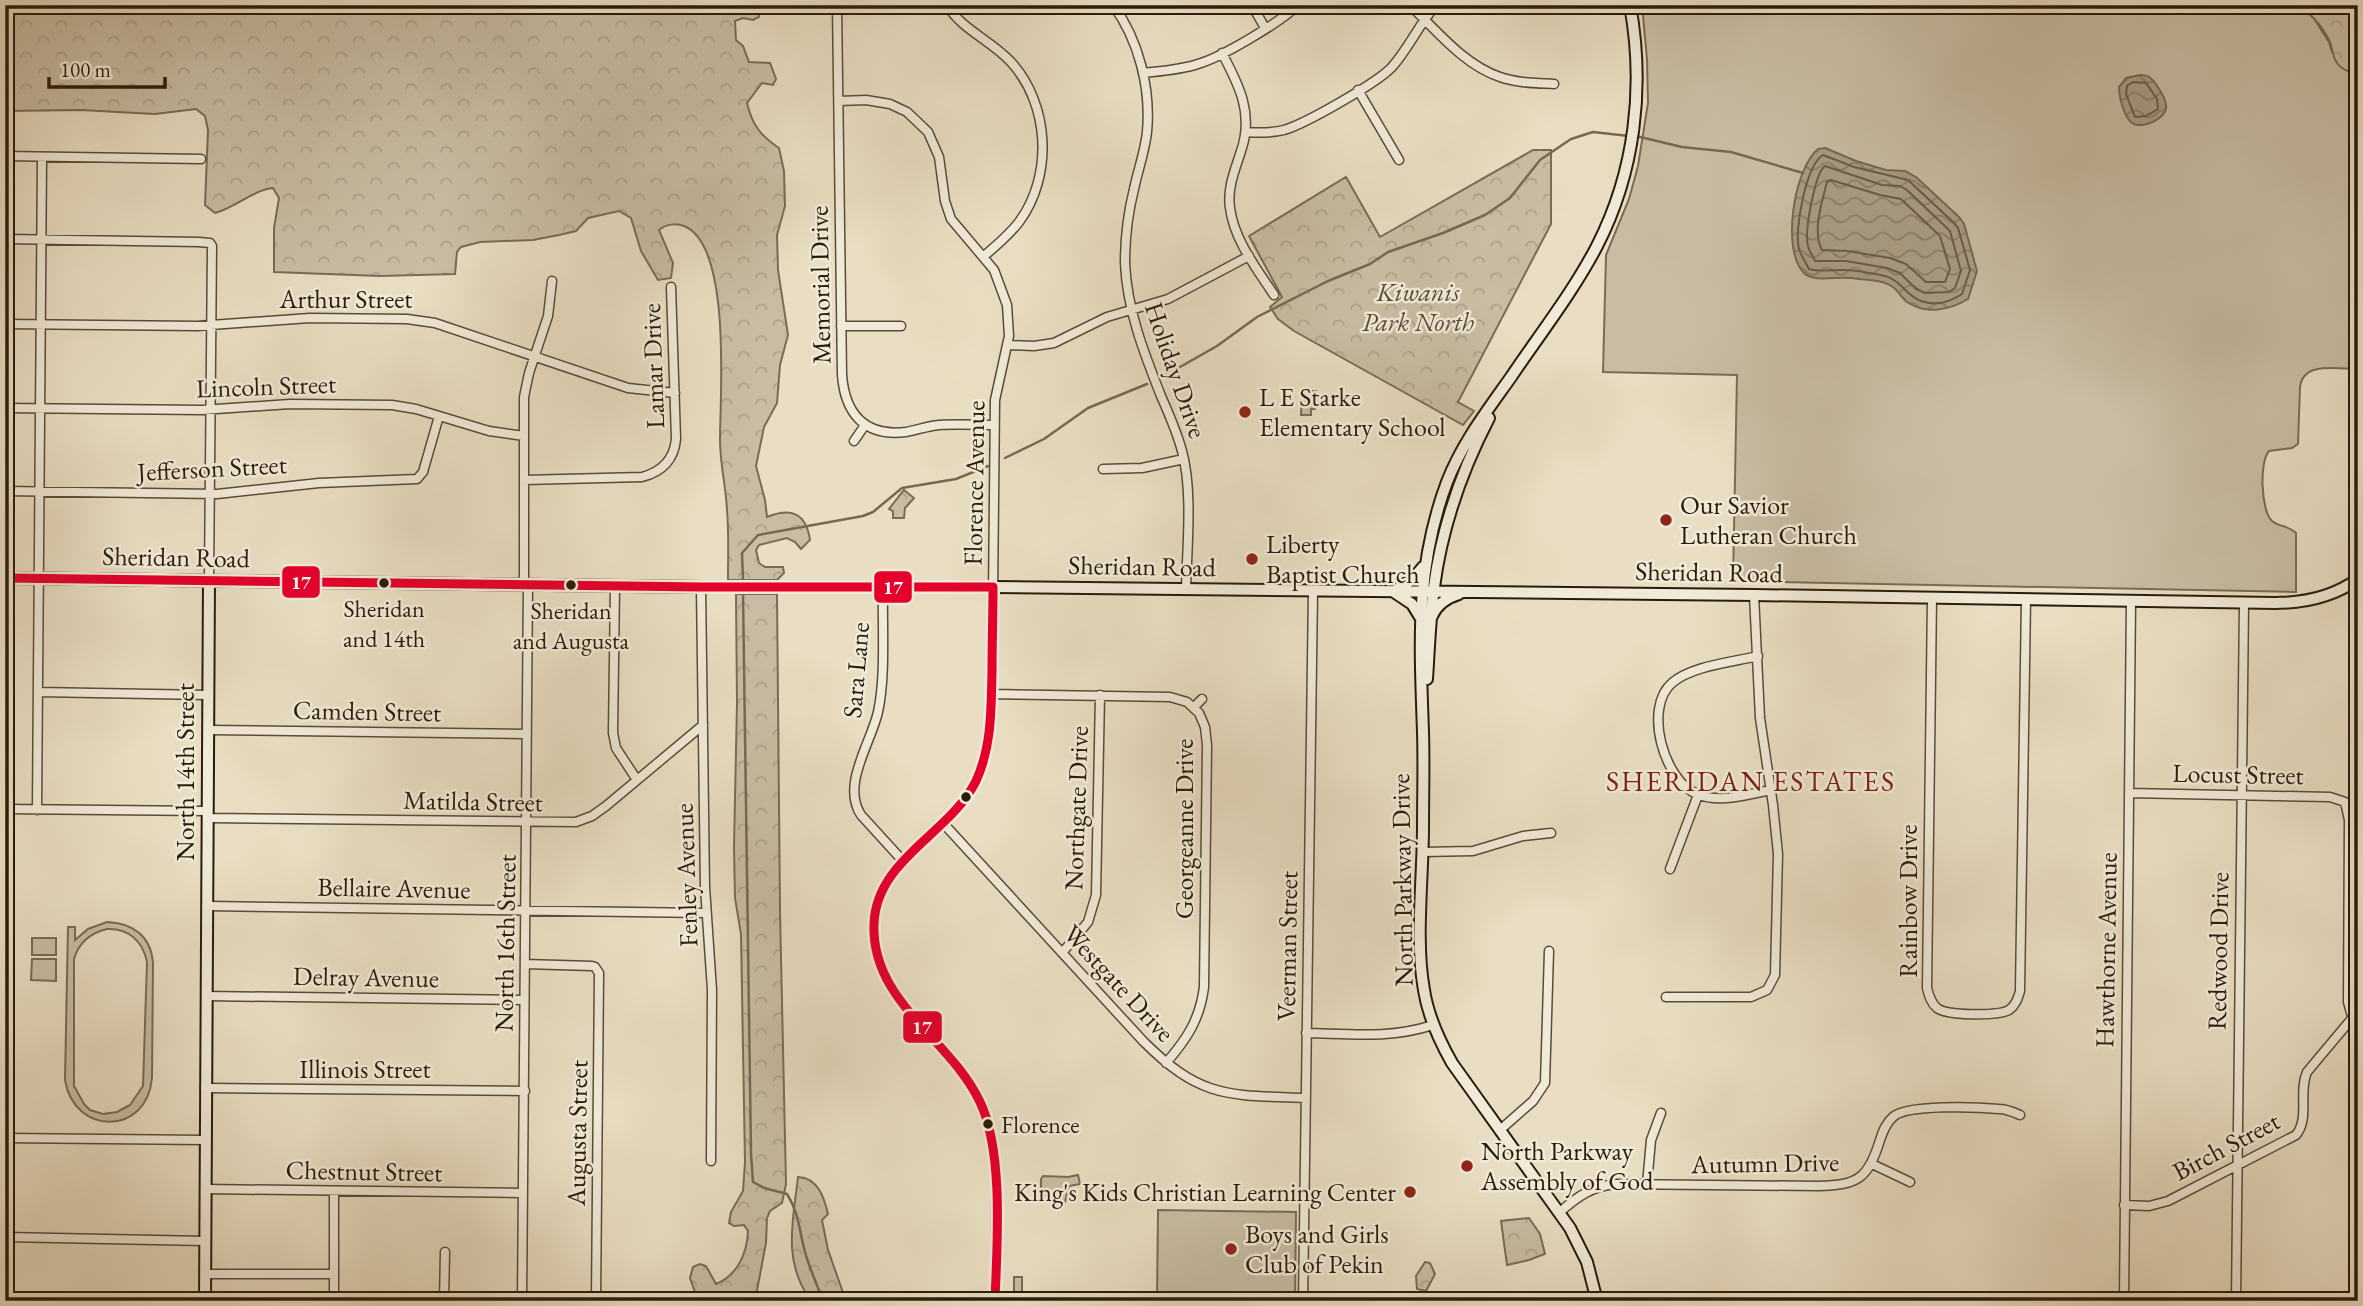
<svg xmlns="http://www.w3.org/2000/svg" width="2363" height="1306" viewBox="0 0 2363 1306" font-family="'EB Garamond',serif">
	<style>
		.grass { fill: #c8bda4; stroke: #786c58; stroke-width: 2; fill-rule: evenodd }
		.forest { fill: url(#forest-crowns); stroke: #786c58; stroke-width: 2 }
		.water { fill: url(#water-waves); stroke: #756954; stroke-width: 2 }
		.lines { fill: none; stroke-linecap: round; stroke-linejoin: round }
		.shore { stroke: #685c48; stroke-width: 2 }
		.stream { stroke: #756954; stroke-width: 2.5 }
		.street-casing { stroke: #594c39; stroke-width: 11 }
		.secondary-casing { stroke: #291c0b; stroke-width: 14 }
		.street { stroke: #f1ead8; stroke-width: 8 }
		.secondary { stroke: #f1ead8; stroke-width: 10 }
		.bus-1-casing { stroke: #f1ead8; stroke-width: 14 }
		.bus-1 { stroke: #e4002b; stroke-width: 9 }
		.poi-dot { fill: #8f2418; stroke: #f1ead8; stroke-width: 2.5 }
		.bus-dot { fill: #291c0b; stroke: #f1ead8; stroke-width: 2.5 }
		.labels { text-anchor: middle; stroke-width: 5; stroke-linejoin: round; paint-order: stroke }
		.bus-label { font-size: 24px; fill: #291c0b; stroke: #f1ead8 }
		.street-label { font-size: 26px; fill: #291c0b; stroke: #f1ead8 }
		.park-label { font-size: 26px; font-style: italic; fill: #594c39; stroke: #f1ead8 }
		.poi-label { font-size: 26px; fill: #291c0b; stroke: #f1ead8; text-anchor: start }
		.neighbourhood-label { font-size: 28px; letter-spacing: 2px; fill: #7a1f14; stroke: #f1ead8 }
		.line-badge { stroke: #f1ead8; stroke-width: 2.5 }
		.badge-label { font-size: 19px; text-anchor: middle; font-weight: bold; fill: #fff }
	</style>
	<defs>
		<pattern id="forest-crowns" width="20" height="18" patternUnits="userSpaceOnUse" patternTransform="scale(1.75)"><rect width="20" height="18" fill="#c8bda4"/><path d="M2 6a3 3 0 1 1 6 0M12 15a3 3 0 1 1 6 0" fill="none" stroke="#aca28c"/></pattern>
		<pattern id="water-waves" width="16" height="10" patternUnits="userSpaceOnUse" patternTransform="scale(1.75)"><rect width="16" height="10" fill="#a89c84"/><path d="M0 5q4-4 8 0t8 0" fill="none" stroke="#897e6a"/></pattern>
	</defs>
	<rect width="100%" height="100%" fill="#e9dec3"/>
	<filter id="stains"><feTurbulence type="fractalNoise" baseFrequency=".00286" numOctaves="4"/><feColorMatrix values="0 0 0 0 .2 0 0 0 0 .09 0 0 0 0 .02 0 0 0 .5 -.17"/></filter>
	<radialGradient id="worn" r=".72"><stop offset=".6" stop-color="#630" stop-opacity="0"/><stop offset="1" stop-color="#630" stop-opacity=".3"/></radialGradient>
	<!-- grass -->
	<path class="grass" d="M1642 5H2295L2313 17 2329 42 2332 52 2358 74V369C2338 369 2303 361 2300 387L2298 444 2292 448 2269 451C2259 462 2261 511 2272 521 2279 527 2290 526 2296 533V592L1733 581 1737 375 1603 372 1606 255 1629 199 1638 166 1648 103 1647 59Z
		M107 922C133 923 151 936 153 963L152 1078C147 1136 74 1136 65 1080L68 927H75V940L88 929ZM107 929C128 928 143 941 147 962L143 1086 130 1105 117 1112 103 1114 90 1110 84 1104 74 1086V959C79 942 90 933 107 929Z
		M32 938H56V955H32Z
		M32 959H56V981L31 980Z
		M1158 1210 1296 1212 1295 1301 1157 1300Z"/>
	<!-- forest -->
	<path class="forest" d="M5 5H755L759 10V17L753 20 743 18 735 21 736 40 743 46 749 62 770 63 776 79 773 85 762 83 747 103C752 125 761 136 779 148L784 171 785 206 777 235 778 270 788 335 780 365 777 403 764 427 756 466 765 500 767 517C791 507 806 513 810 540L801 549 795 542 787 538 759 545 756 550 759 563 765 567H783L784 573 777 580H728C728 556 729 533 727 510 726 487 720 464 720 440 720 396 732 245 684 226 676 223 666 224 659 230L673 263 671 278 658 280 641 251 631 218 619 211 588 218 576 231 559 235 533 240 480 242 461 247 457 252 455 274 380 276 274 272V228L279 198 273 188C253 190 235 208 215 213L205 205 208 130 205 116 196 109 155 114 81 110 5 111Z
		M2295 5H2358V74C2353 73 2346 71 2342 68 2333 62 2333 51 2330 42 2323 27 2310 11 2295 5Z
		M1533 150H1551V224L1458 402 1474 411 1463 425 1294 331 1278 319 1270 307 1282 297 1249 236 1346 177 1380 237Z
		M1302 391H1316L1315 409H1311V415H1301Z
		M904 490 914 498 905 508 904 518H893V511L889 509Z
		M736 594H777L780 911 786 1184 782 1203 770 1211 767 1218 766 1243 755 1301H698L690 1278 693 1267 700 1264 706 1266 716 1284C738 1275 747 1253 748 1231L744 1225 734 1226 729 1223 731 1212 743 1191 745 1162 741 934 735 898 734 847 737 703Z
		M1078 1175 1080 1184 1069 1186 1065 1202 1058 1203 1041 1193V1179L1043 1176 1068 1177Z
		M798 1177C818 1178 824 1197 828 1214L822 1220 828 1250 846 1301H811C782 1261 793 1222 798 1177Z
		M1529 1218 1540 1234 1545 1254 1529 1260 1507 1265 1501 1221Z
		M1425 1262 1430 1263 1435 1274 1426 1291 1417 1289 1416 1276Z
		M1014 1277H1022V1301H1014Z"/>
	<!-- water -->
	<path class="water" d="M2140 75C2149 75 2152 78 2157 86 2161 92 2166 98 2166 106 2168 118 2142 130 2132 123 2124 117 2119 97 2119 87L2126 78Z
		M1825 148 1856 161 1886 170 1905 171 1916 177 1959 217 1964 224 1977 271 1968 299C1950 310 1926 315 1907 302 1902 298 1898 291 1893 287 1882 279 1863 280 1851 278 1838 276 1814 283 1804 273 1781 250 1794 169 1818 149Z"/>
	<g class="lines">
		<!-- shore -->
		<path class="shore" d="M2133 82 2146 83 2157 99 2158 109 2146 116 2135 117 2126 94 2127 86Z
			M1823 155 1854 167 1908 180 1953 222 1958 228 1970 270 1962 294C1950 302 1935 306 1921 301 1906 296 1901 280 1885 276 1872 273 1856 270 1842 270 1831 270 1820 272 1809 269 1806 263 1801 255 1799 249 1794 230 1806 165 1823 155Z
			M1825 166 1882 185 1900 186 1907 190 1950 231 1961 271 1955 288 1949 292 1925 293 1916 289 1900 273 1887 268 1846 261H1815C1813 256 1809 251 1808 246 1804 232 1815 173 1825 166Z
			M1831 180 1880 195 1901 199 1940 236 1950 269 1945 282H1926L1906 264 1890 258 1847 251 1822 250C1812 233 1822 201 1827 182Z"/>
		<!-- stream -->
		<path class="stream" d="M1636 136 1682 147 1731 152 1803 173
			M1164 376 1217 346 1257 317 1328 281 1370 264 1388 252 1443 233 1485 215 1510 198 1540 160 1571 139 1593 132 1629 136
			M1005 458 1044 439 1088 408 1147 384
			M743 580 742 553 758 535 863 516 873 512 902 488 956 479 988 466
			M743 594 751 1154 753 1182 764 1188 787 1194C798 1211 799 1228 804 1248 806 1258 819 1292 824 1301"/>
		<defs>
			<path id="street" d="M837 5 842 375C845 414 865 437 906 432 917 430 928 426 939 425 957 424 976 425 994 425
				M947 5C962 30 991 40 1011 62 1050 105 1053 176 1019 222 1009 235 996 246 984 256
				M1113 5C1139 40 1151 89 1147 132 1145 151 1138 170 1134 189 1128 213 1125 238 1125 263 1127 310 1144 353 1161 396 1169 414 1177 432 1182 451 1193 491 1187 547 1186 589
				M1252 5 1265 28
				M1410 5C1436 30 1464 65 1500 77 1517 83 1536 83 1554 84
				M1222 53C1239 85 1254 114 1241 151 1235 170 1227 188 1230 208 1234 240 1257 269 1274 295
				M1143 73C1161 71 1180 70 1198 64 1222 57 1279 23 1298 5
				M1358 90 1399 160
				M839 101 866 100 890 104 907 112 928 132 939 157 945 201 951 219 994 270 1007 305 1009 336 995 400 992 694C991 724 990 754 976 781 948 834 876 859 874 925 871 1005 950 1036 980 1102 998 1140 996 1180 996 1221 996 1248 996 1274 995 1301
				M1246 132C1259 133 1271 133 1284 130 1305 124 1377 83 1392 67 1409 48 1419 24 1436 5
				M5 156 201 159
				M5 239 199 242 210 243 212 246 209 580
				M5 324 197 326 310 318 407 319 435 323 628 388 675 393
				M841 326H901
				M1008 345 1034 346 1054 343 1107 317 1168 299 1249 256
				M5 408 202 410 290 404 392 405 416 409 489 431 524 436
				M854 441 865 425
				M1103 469 1142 468 1184 459
				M524 480 642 477C661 472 674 460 676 439L671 287
				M5 491 217 494 319 483 417 479 423 472 439 416
				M524 585V397L529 373 548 316 552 281
				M615 586 613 733 616 748 637 780
				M701 587 705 887 712 990 711 1161
				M883 587C882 625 886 675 878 712 871 743 841 785 861 815L902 860
				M1932 597 1927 988C1929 996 1931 1003 1937 1008 1947 1016 1998 1016 2009 1010 2016 1005 2018 998 2020 991L2026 599
				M1758 656C1733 662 1691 666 1672 683 1643 708 1664 781 1697 794 1720 804 1748 794 1771 790
				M38 692 208 695
				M992 694 1170 697 1187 702 1199 713 1205 727 1207 745 1204 987C1200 1019 1187 1039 1166 1063
				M1194 707 1202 699
				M208 730 527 734
				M2129 793 2330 797 2345 802 2349 820 2348 1002 2351 1013 2358 1018
				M5 809 207 811
				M37 810 42 157
				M207 818 576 822 592 816 606 806 703 725
				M943 823 1143 1041C1201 1099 1228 1095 1305 1098
				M1423 852 1473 851 1523 836 1551 833
				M1670 869 1698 795
				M208 906 705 913
				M1062 953 1088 922 1096 895 1100 695
				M525 964 592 966 595 967 599 973 596 1301
				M206 996 524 1000
				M1666 997H1751L1767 990 1775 975 1778 854 1773 805 1760 718 1754 595
				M1306 1033C1351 1034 1390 1039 1433 1025
				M205 1088 525 1091
				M1500 1130 1533 1101 1545 1083 1549 951
				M5 1138 205 1140
				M1872 1164 1910 1182
				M1647 1184 1651 1140 1661 1113
				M205 1189 523 1193
				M334 1192V1301
				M2124 1205 2149 1206 2168 1201 2296 1135C2310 1118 2298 1092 2307 1072L2354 1016
				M1560 1212C1578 1196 1591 1187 1615 1184L1818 1186C1858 1185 1868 1179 1880 1140 1883 1131 1886 1123 1893 1117 1906 1104 1978 1107 1999 1109 2007 1109 2013 1112 2020 1115
				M5 1237 205 1241
				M205 1274H334
				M444 1301 445 1252
				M522 1301 528 585
				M1303 1301 1313 591
				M2124 1301 2131 600
				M2236 1301 2244 603"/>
			<path id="secondary" d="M5 578 701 587H993L1754 595 2275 603C2306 603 2333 597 2358 579
				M1396 590 1413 579 1423 567
				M1394 592 1412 604 1420 617
				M1432 616C1437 604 1446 598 1459 594
				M1427 679C1429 649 1430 618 1434 587 1442 527 1461 472 1489 418
				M205 1301 209 580
				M1597 1301 1587 1262 1570 1228 1452 1063C1439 1040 1428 1016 1424 990 1415 941 1423 878 1423 827 1423 796 1424 764 1423 732 1420 643 1415 567 1447 482 1462 443 1487 411 1511 377 1540 334 1573 292 1597 246 1635 172 1645 87 1630 5"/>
		</defs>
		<!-- street casing -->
		<use href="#street" class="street-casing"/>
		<!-- secondary casing -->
		<use href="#secondary" class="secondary-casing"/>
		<!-- street -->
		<use href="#street" class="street"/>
		<!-- secondary -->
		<use href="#secondary" class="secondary"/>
		<defs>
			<path id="bus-1" d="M5 578 701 587H993C993 615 992 643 992 672 991 709 992 746 976 781 950 834 876 859 874 924 871 1002 950 1038 980 1102 1004 1152 997 1245 995 1301"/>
		</defs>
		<!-- bus-1 casing -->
		<use href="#bus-1" class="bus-1-casing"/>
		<!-- bus-1 -->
		<use href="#bus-1" class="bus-1"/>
	</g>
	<!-- markers -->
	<g class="poi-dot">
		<circle cx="1245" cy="412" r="7"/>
		<circle cx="1666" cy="520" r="7"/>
		<circle cx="1252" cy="559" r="7"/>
		<circle cx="1467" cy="1166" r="7"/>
		<circle cx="1410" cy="1192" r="7"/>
		<circle cx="1231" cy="1249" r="7"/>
	</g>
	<g class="bus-dot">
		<circle cx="384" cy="583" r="6"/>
		<circle cx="571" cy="585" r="6"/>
		<circle cx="966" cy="797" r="6"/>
		<circle cx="988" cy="1124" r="6"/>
	</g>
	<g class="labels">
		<!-- bus labels -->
		<g class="bus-label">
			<text x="384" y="617">Sheridan<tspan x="384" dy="30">and 14th</tspan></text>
			<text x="571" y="619">Sheridan<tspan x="571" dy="30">and Augusta</tspan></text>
			<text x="1001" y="1133" text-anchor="start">Florence</text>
		</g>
		<!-- street labels -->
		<g class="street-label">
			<text transform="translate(820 285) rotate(-91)" y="9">Memorial Drive</text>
			<text x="346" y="308">Arthur Street</text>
			<text transform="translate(653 366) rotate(-92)" y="9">Lamar Drive</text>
			<text transform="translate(1176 370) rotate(71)" y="9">Holiday Drive</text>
			<text transform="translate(266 386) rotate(-2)" y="9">Lincoln Street</text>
			<text transform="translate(212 468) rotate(-3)" y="9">Jefferson Street</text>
			<text transform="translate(974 483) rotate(-89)" y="9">Florence Avenue</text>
			<text transform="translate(176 557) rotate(1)" y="9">Sheridan Road</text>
			<text transform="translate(1142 566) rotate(1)" y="9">Sheridan Road</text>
			<text transform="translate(1709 572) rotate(1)" y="9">Sheridan Road</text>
			<text transform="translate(856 670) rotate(-85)" y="9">Sara Lane</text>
			<text transform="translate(367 711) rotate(1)" y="9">Camden Street</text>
			<text transform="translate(185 772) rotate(-90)" y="9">North 14th Street</text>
			<text transform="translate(2238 774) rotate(1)" y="9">Locust Street</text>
			<text transform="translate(473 801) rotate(1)" y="9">Matilda Street</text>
			<text transform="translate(1076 808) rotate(-88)" y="9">Northgate Drive</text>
			<text transform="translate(1184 829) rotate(-90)" y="9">Georgeanne Drive</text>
			<text transform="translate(686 875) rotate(-92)" y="9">Fenley Avenue</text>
			<text transform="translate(1402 880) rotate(-91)" y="9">North Parkway Drive</text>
			<text transform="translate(394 888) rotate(1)" y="9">Bellaire Avenue</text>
			<text transform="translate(1908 901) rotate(-90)" y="9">Rainbow Drive</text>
			<text transform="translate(505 943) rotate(-89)" y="9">North 16th Street</text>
			<text transform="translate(1287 946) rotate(-89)" y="9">Veerman Street</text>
			<text transform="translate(2106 950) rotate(-89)" y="9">Hawthorne Avenue</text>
			<text transform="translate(2218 951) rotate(-89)" y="9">Redwood Drive</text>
			<text transform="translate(366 977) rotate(1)" y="9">Delray Avenue</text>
			<text transform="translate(1119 983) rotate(47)" y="9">Westgate Drive</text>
			<text x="365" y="1078">Illinois Street</text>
			<text transform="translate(577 1133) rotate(-89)" y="9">Augusta Street</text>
			<text transform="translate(2226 1146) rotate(-28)" y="9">Birch Street</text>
			<text transform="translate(1765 1163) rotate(-1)" y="9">Autumn Drive</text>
			<text transform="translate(364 1171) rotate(1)" y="9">Chestnut Street</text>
		</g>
		<!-- park labels -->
		<g class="park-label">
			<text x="1418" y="301">Kiwanis<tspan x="1418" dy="30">Park North</tspan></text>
		</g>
		<!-- poi labels -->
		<g class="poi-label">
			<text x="1259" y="406">L E Starke<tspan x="1259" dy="30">Elementary School</tspan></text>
			<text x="1680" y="514">Our Savior<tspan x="1680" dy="30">Lutheran Church</tspan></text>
			<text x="1266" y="553">Liberty<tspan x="1266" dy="30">Baptist Church</tspan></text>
			<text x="1481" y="1160">North Parkway<tspan x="1481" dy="30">Assembly of God</tspan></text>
			<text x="1396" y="1201" text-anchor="end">King's Kids Christian Learning Center</text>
			<text x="1245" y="1243">Boys and Girls<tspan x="1245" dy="30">Club of Pekin</tspan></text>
		</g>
		<!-- neighbourhood labels -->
		<g class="neighbourhood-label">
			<text x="1751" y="791">SHERIDAN ESTATES</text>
		</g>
	</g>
	<g class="line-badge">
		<rect x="281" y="565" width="40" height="34" rx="7" fill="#e4002b"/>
		<rect x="873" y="570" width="40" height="34" rx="7" fill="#e4002b"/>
		<rect x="902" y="1010" width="41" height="34" rx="7" fill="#e4002b"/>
	</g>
	<g class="badge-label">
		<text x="301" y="589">17</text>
		<text x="893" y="594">17</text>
		<text x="922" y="1034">17</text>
	</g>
	<!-- margin -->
	<rect width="2363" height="1306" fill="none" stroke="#e9dec3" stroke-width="28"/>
	<rect x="7" y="7" width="2349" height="1292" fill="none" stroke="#291c0b" stroke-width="3.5"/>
	<rect x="14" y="14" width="2335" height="1278" fill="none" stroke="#291c0b" stroke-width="2"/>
	<!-- scale -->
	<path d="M49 77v10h116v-10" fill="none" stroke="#291c0b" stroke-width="3.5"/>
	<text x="60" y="77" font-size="21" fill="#291c0b" stroke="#f1ead8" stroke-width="5" paint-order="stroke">100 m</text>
	<rect width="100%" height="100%" filter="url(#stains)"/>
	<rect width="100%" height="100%" fill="url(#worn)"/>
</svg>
